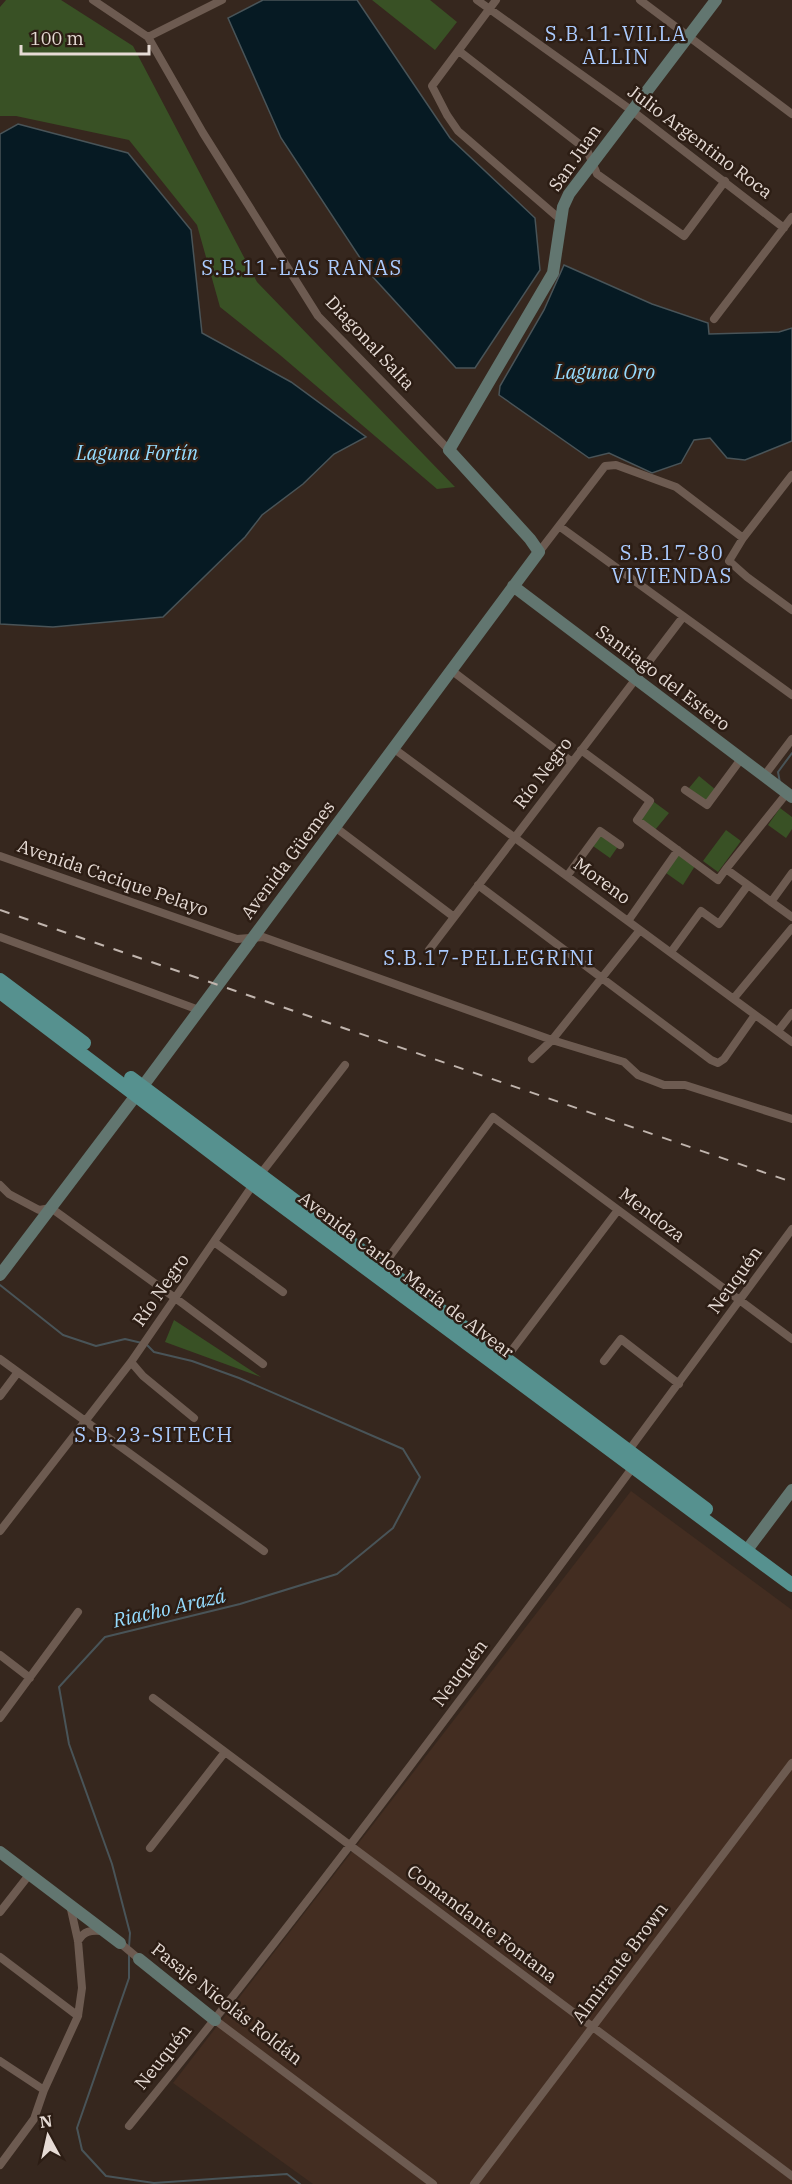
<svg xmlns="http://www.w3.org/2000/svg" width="792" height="2184" viewBox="0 0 792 2184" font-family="'IBM Plex Serif',serif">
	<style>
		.built { fill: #432d21 }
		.green { fill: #395125 }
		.water { fill: #061a23; stroke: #495458; stroke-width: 1.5 }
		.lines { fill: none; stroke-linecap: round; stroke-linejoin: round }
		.stream { stroke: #495458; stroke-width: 2 }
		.street { stroke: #6d5b51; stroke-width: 8 }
		.secondary { stroke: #627670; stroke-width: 12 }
		.primary { stroke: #56918f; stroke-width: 14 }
		.rail { stroke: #c1b5ae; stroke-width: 2; stroke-dasharray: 10 10; stroke-linecap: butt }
		.labels { text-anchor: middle; stroke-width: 5; stroke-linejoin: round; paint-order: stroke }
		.street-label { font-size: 18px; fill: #e6dbd5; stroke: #2c1d14 }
		.neighbourhood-label { font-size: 20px; letter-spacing: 1.5px; fill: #abcbfe; stroke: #2c1d14 }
		.water-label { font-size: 20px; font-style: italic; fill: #95dcff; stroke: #2c1d14 }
	</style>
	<rect width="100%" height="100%" fill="#36271e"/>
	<!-- built -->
	<path class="built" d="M631 1491 792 1610V2184H313L173 2083Z"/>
	<!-- green -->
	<path class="green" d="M6 0H61L133 46 257 282 455 487 437 489 280 355 220 307 197 225 129 140 16 116H0V7Z
		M372 0H430L457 22 435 50Z
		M699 776 716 790 706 802 689 788Z
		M654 802 669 813 655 830 640 819Z
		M780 808 792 817V829L786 838 768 825Z
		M726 830 741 841 718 872 703 861Z
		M602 833 619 845 610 858 593 846Z
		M678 855 695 866 683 885 666 873Z
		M174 1320 261 1377 165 1342Z"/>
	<!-- water -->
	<path class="water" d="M263 0H357L450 138 535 218 540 270 475 368H456L372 276 281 138 228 18Z
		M18 124 128 153 191 230 202 333 291 382 366 437 334 454 303 484 262 515 245 537 163 617 53 627 0 624V134Z
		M564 265 652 304 708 323 709 334 779 332 792 328V441L745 460 727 458 710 438 694 440 681 463 652 473 609 453 589 458 499 395 500 386 544 310Z"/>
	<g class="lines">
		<!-- stream -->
		<path class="stream" d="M780 783 778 772 792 753
			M0 1285 63 1335 96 1346 125 1339 142 1343
			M129 1947 130 1933 112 1864 69 1744 59 1687 105 1637 240 1604 337 1574 393 1528 420 1477 403 1449 239 1378 192 1361 154 1352 147 1345
			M129 1953V1978L77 2128 82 2150 106 2176 154 2183 287 2174 300 2184"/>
		<!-- street -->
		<path class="street" d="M93 0 148 37 203 133 318 316 449 450
			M477 0 631 110 784 228
			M496 0 432 86 447 115 458 131 561 220
			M640 0 792 114
			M148 37 222 0
			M459 51 587 150 597 174 684 236 725 181
			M714 319 792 217
			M792 475 743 538 729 561 747 577 792 610
			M559 526 792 695
			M539 552 605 466 616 465 676 487 743 538
			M451 670 572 762
			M393 748 792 1042
			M581 750 650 801 637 820 718 880 726 869 792 917
			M764 776 792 739
			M685 790 707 805 741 759
			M335 827 454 917
			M0 856 237 939 263 937 552 1040 624 1062 638 1075 664 1085H685L792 1119
			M726 869 787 793
			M567 876 600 831 620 845
			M478 885 711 1060 718 1063 724 1059 755 1015
			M771 902 792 873
			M628 921 678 850
			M0 937 199 1010
			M429 950 683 617
			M671 952 701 911 719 924 748 885
			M734 998 792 928
			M778 1031 792 1013
			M532 1059 552 1040 640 930
			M0 1185 9 1194 39 1210 51 1208 182 1303 263 1364
			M214 1242 283 1292
			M381 1268 493 1117 792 1339
			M0 1359 264 1551
			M604 1361 621 1339 679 1384
			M131 1362 143 1376 194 1418
			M503 1362 618 1210
			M0 1396 18 1372
			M0 1531 131 1362 259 1176 345 1065
			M0 1655 30 1678
			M153 1698 792 2176
			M0 1718 78 1612
			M150 1848 225 1752
			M0 1912 29 1875
			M78 1941C84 1931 90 1930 102 1931
			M120 1943 139 1959
			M0 1957 78 2016
			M215 2020 433 2184
			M0 2061 44 2090
			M129 2126C304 1911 469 1689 633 1467L629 1450 792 1229
			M0 2165 34 2119 44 2090 78 2016 82 1988 78 1941 70 1905
			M474 2184 792 1763"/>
		<!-- secondary -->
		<path class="secondary" d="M513 586 792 797
			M0 1275 137 1094 539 552 530 539 449 450 553 273 563 207 569 194 716 0
			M747 1550 792 1490
			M0 1852 120 1943
			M139 1959 215 2020"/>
		<!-- primary -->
		<path class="primary" d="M0 980 84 1043
			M0 992 254 1185 792 1585
			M131 1078 706 1509"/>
		<!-- rail -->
		<path class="rail" d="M0 910 792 1182"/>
	</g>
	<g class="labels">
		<!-- street labels -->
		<g class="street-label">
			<text transform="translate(700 142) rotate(37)" y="6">Julio Argentino Roca</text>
			<text transform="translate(575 158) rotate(-55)" y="6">San Juan</text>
			<text transform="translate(370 343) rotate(47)" y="6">Diagonal Salta</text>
			<text transform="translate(663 678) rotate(37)" y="6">Santiago del Estero</text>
			<text transform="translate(543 773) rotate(-53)" y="6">Río Negro</text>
			<text transform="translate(288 860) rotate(-53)" y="6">Avenida Güemes</text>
			<text transform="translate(113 878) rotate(19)" y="6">Avenida Cacique Pelayo</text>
			<text transform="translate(602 881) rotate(36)" y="6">Moreno</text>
			<text transform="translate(652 1215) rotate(37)" y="6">Mendoza</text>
			<text transform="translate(406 1275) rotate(37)" y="6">Avenida Carlos María de Alvear</text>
			<text transform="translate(735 1280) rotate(-54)" y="6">Neuquén</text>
			<text transform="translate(161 1290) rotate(-55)" y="6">Río Negro</text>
			<text transform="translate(460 1673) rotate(-53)" y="6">Neuquén</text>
			<text transform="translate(482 1924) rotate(37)" y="6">Comandante Fontana</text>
			<text transform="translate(620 1963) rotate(-53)" y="6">Almirante Brown</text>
			<text transform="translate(227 2004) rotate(38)" y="6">Pasaje Nicolás Roldán</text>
			<text transform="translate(163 2057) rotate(-51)" y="6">Neuquén</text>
		</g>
		<!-- neighbourhood labels -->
		<g class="neighbourhood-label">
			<text x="616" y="41">S.B.11-VILLA<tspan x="616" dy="23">ALLIN</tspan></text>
			<text x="302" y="275">S.B.11-LAS RANAS</text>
			<text x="672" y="560">S.B.17-80<tspan x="672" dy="23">VIVIENDAS</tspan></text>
			<text x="489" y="965">S.B.17-PELLEGRINI</text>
			<text x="154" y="1442">S.B.23-SITECH</text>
		</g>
		<!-- water labels -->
		<g class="water-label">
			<text x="605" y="379">Laguna Oro</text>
			<text x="137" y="460">Laguna Fortín</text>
			<text transform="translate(169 1608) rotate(-13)" y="7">Riacho Arazá</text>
		</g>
	</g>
	<!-- north arrow -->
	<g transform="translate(48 2136) rotate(352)" stroke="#2c1d14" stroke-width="4.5" paint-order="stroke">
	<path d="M0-4.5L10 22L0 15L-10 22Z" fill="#e6dbd5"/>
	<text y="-9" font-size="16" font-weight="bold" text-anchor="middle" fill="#e6dbd5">N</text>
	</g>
	<!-- scale -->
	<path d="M21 45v9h128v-9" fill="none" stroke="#e6dbd5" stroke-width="3"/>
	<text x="30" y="45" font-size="18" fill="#e6dbd5" stroke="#2c1d14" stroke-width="4.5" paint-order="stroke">100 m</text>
</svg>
